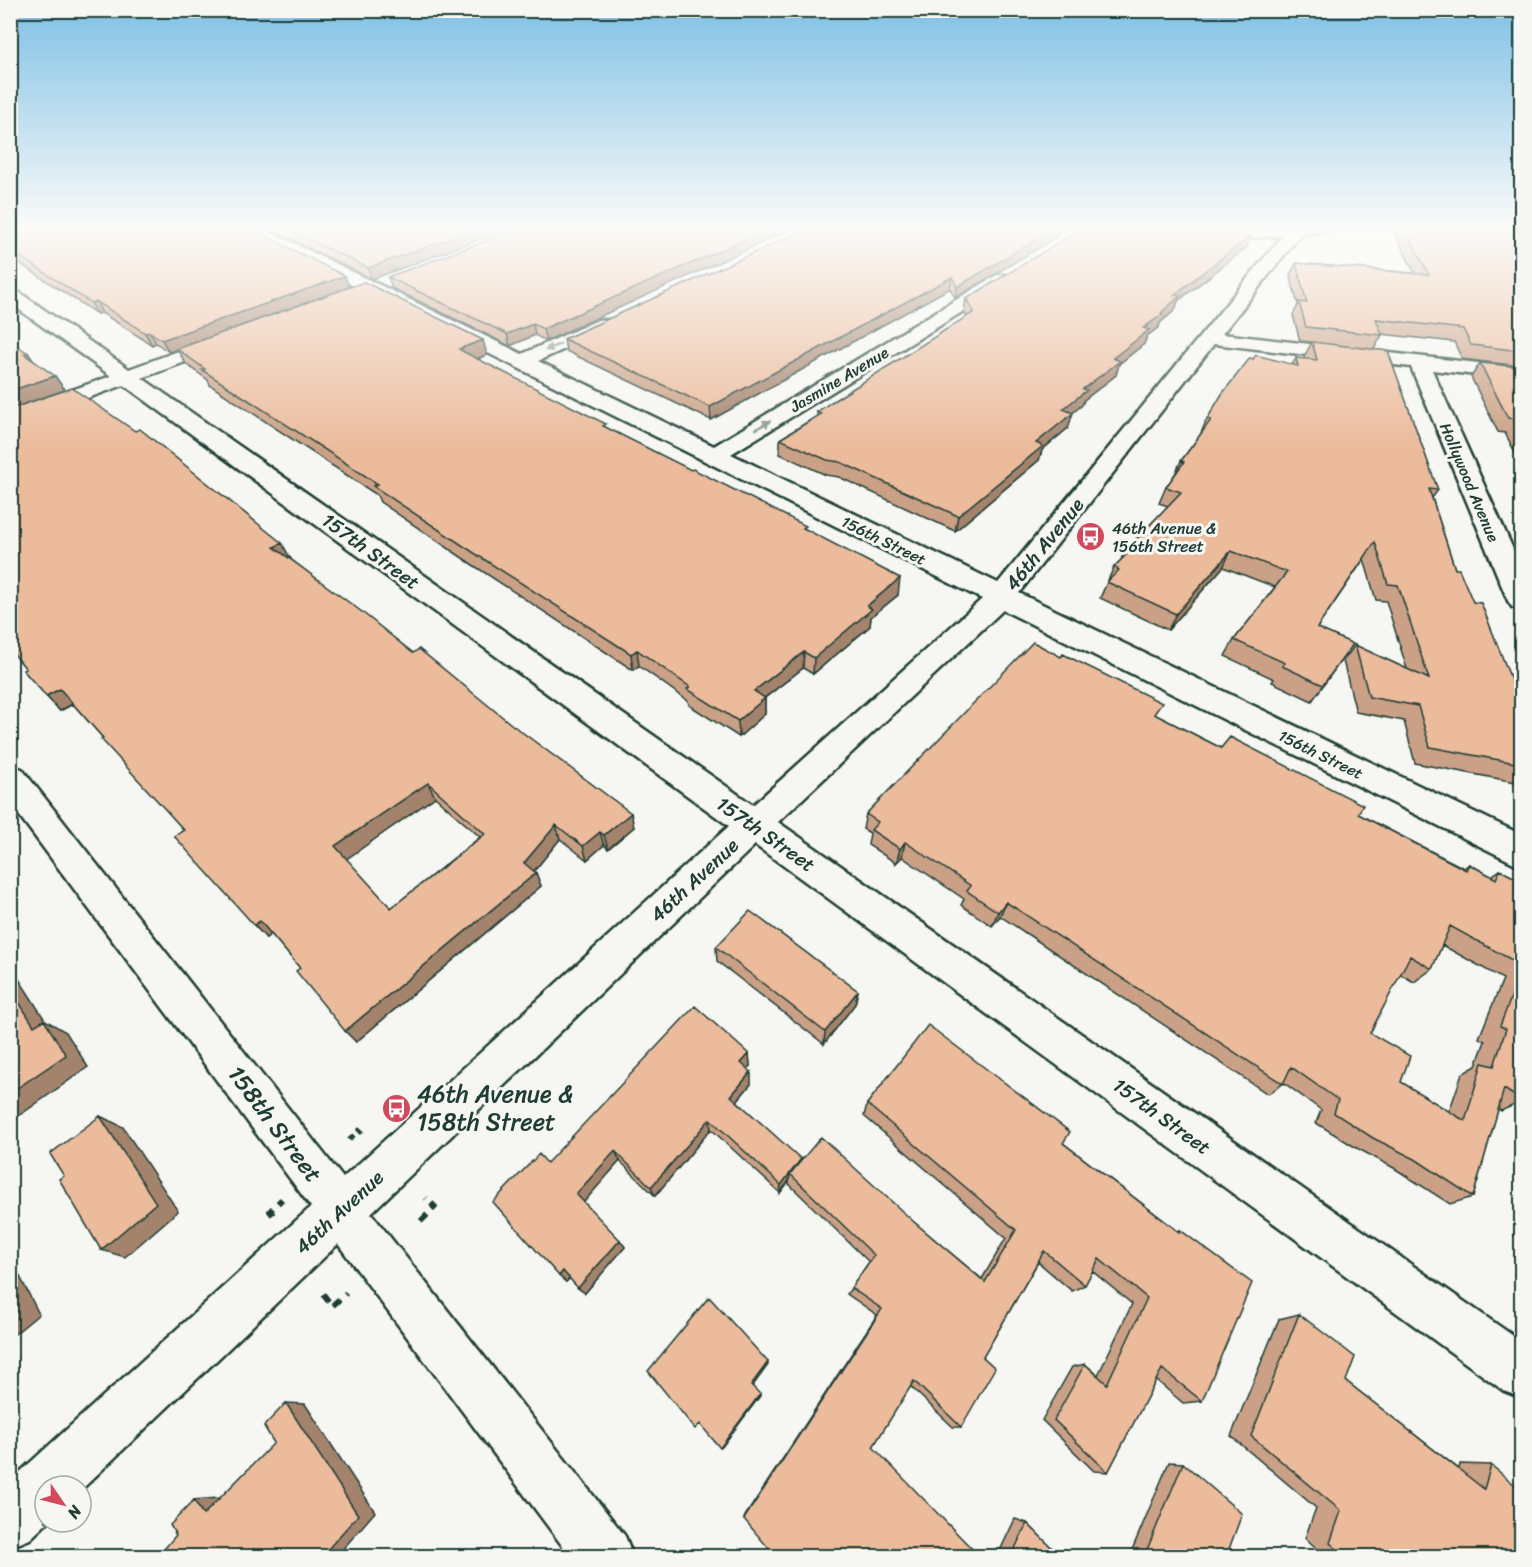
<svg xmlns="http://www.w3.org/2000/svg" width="1532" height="1567" viewBox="0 0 1532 1567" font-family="Sriracha,sans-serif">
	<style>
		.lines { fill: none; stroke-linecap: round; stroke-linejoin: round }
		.minor-casing { stroke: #1f3d34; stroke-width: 5 }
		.path-far1 { stroke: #1f3d34; stroke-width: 4.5; stroke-dasharray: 7 5; stroke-linecap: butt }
		.path { stroke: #1f3d34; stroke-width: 6; stroke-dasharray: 9 7; stroke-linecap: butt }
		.minor { fill: #f6f6f2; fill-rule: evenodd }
		.wall { fill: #caa186; stroke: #1f3d34; stroke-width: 1.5; fill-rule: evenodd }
		.shaded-wall { fill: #a4836d; stroke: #1f3d34; stroke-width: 1.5 }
		.building { fill: #ebbb9c; stroke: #1f3d34; stroke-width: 1.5; fill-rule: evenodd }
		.oneway { fill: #8a9a93 }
		.labels { text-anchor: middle; stroke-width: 6; stroke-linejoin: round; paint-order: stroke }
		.far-street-label { font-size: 16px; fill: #1f3d34; stroke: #f6f6f2 }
		.far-poi-label { font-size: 16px; fill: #1f3d34; stroke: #f6f6f2; text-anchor: start }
		.street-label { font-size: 20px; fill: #1f3d34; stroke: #f6f6f2 }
		.near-poi-label { font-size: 24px; fill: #1f3d34; stroke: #f6f6f2; text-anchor: start }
		.near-street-label { font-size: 24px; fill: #1f3d34; stroke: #f6f6f2 }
	</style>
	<rect width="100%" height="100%" fill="#f6f6f2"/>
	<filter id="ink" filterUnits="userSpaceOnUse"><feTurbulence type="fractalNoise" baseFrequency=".0167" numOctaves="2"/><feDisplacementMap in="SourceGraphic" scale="12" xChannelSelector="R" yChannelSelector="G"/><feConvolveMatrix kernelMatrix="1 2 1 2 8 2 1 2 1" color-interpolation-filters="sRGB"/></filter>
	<g filter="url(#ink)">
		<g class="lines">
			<defs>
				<path id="minor" d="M239 227H260L522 354 598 320H612L614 324 612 328 538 361 714 446 997 275H1009L1012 279 1009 283 731 454 998 583 1283 235 1252 238 1180 232 1172 227H1332L1324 232 1301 234 1222 334 1522 368V380L1432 370 1522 569V610L1512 607 1508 601 1411 367 1214 344 1019 593 1522 835V867L1003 610 778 822 1522 1342V1398L1504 1391 755 845 371 1213 625 1536 633 1556H570L338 1244 81 1490V1486H45V1522H48L30 1539 10 1547V1481L311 1207 10 803V765L22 769 343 1178 729 826 124 385 10 426V412L111 376 10 303V289L16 290 129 369 217 337H231L234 341 231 345 142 378 753 805 982 599 241 230Z"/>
			</defs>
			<!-- minor casing -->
			<use href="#minor" class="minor-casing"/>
			<!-- path-far1 -->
			<path class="path-far1" d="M349 1140 359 1130 364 1135"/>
			<!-- path -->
			<path class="path" d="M273 1215 270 1211 282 1199
				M421 1221 435 1207 426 1198
				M323 1294 332 1306 346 1293"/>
			<!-- minor -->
			<use href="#minor" class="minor"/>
		</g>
		<!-- wall -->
		<path class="wall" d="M10 227 349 287 169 352 156 343 152 345 102 313 97 314 10 257Z
			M266 227H513L372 279Z
			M524 227H796L546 341 535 335 510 346 392 288 388 277Z
			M811 227H1060L1058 236 955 298 950 288 711 420 566 351 564 339Z
			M1391 227H1521V366L1462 359 1454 342 1381 334 1382 335 1374 349 1438 490 1432 498 1455 569 1473 602 1521 705V783L1415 763 1404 721 1356 712 1343 661 1355 645 1407 669 1386 601 1376 600 1364 559 1317 628 1353 644 1312 701 1272 682 1274 679 1225 656 1234 640 1275 587 1223 567 1168 630 1100 598 1114 567 1121 560 1124 552 1168 506 1159 503 1166 487 1175 474 1181 461 1200 435 1207 419 1292 365 1296 358 1305 359 1304 357 1312 342 1300 341 1293 315 1298 305 1290 275 1296 263 1415 273Z
			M1099 234 1246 248 1178 301 1175 310 1160 323 1159 327 1147 336 1144 344 1119 364 1116 375 1084 400 1082 405 1072 413 1068 428 1042 450 1039 460 955 531 839 477 826 475 780 454V439L817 416V412L967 317 964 312 966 299Z
			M177 349 487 355 477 359 607 428 805 529 898 595 871 617 870 626 813 674 803 668 765 698V714L739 737 689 705 688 701 639 666 633 670 470 563 380 502 377 495 210 385 208 380 186 364Z
			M28 353 33 360 65 390 38 400 290 558H289L413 653 634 827 608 849 604 845 587 860 560 839 534 871 536 873 541 886 356 1042 300 968 271 934 266 938 254 925 184 830 73 704 60 711 46 696 26 669ZM435 797 480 837 391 908 346 859Z
			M1480 363 1521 367V464L1505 433 1498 432 1471 377Z
			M1156 715 1221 748 1358 814 1464 868 1469 864 1491 876 1500 870 1521 881V1102L1501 1111 1498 1109 1473 1197 1450 1204 1394 1168 1355 1147 1316 1123 1321 1110 1284 1083 1268 1094 1000 916 992 926 961 905 964 899 902 857 896 863 868 845 870 833 863 829 866 814ZM1442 945 1503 979 1479 1038 1485 1041 1476 1066 1462 1074 1449 1112 1401 1082 1370 1033 1400 974 1414 982 1432 969Z
			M716 947 858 991 855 1004 824 1044 717 961Z
			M749 1054 750 1066 747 1069 751 1084 737 1101 801 1161 914 1222 982 1279 1006 1238 864 1116 867 1104 1063 1143 1178 1231 1180 1230 1202 1401 1183 1403 1156 1380 1108 1472 1094 1471 1042 1420 1072 1367 1085 1364 1098 1375 1132 1304 1092 1271 1085 1285 1072 1291 1038 1262 983 1357 961 1427H953L910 1386 744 1519 745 1516 877 1315 847 1294 869 1262 789 1184V1181L780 1193 711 1129 655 1196 620 1161 583 1202 625 1247 585 1293 578 1288 570 1278 566 1282 559 1276 547 1163Z
			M1521 1210V1240L1514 1235Z
			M1299 1314 1346 1381 1459 1469 1460 1464 1491 1465 1521 1557H1327L1305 1538 1316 1508 1231 1436 1279 1319Z
			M1169 1462 1183 1463 1226 1557H1129Z
			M1015 1519 1027 1523 1058 1554 1060 1551 1073 1557H997Z"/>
		<!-- shaded-wall -->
		<path class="shaded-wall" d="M481 227H513L372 279 368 268Z
			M773 227H796L546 341 543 329Z
			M1057 227H1060L1058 236 955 298 957 287Z
			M1251 235 1246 248 1178 301 1175 310 1160 323 1159 327 1147 336 1144 344 1119 364 1116 375 1084 400 1082 405 1059 424 1063 409 1113 358 1161 313 1174 295Z
			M345 276 349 287 169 352 162 340Z
			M952 277 950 288 711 420 710 407Z
			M96 301 102 313 97 314 91 303Z
			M533 324 535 335 510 346 507 334Z
			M150 332 156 343 152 345 145 333Z
			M483 340 487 355 463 364 459 349Z
			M28 353 37 367 24 354Z
			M55 376 65 390 10 409V391Z
			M1073 413 1068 428 1042 450 1039 460 955 531 958 516 1036 443Z
			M282 543 290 558 282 562 274 547Z
			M1231 551 1223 567 1168 630 1176 614Z
			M900 578 898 595 871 617 870 626 813 674 814 658 867 606Z
			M637 650 639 666 633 670 631 654Z
			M804 652 803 668 754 706V691Z
			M60 689 74 703 60 711 46 696Z
			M765 698V714L739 737 738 721Z
			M428 783 435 797 345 860 335 846Z
			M631 813 634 827 608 849 604 835Z
			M556 825 560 839 530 876 524 863Z
			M600 832 604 845 587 860 583 846Z
			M905 842 902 857 896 863 900 849Z
			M536 873 541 886 356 1042 345 1031Z
			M1006 902 1000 916 992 926 998 912Z
			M260 921 272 933 266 938 254 925Z
			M10 965 45 1020 66 1032 88 1067 10 1122Z
			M858 991 855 1004 824 1044 825 1032Z
			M749 1054 750 1066 742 1075 741 1063Z
			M751 1072V1084L732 1107 731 1096Z
			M100 1116 123 1127 178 1211 125 1257 101 1250Z
			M710 1119 711 1129 655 1196 651 1187Z
			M615 1151 620 1161 583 1203 576 1194Z
			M801 1159 800 1168 790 1174 789 1181 780 1193 781 1185Z
			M620 1240 625 1247 585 1293 578 1288Z
			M10 1257 39 1314 10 1338Z
			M563 1271 571 1277 566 1282 559 1276Z
			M768 1362V1365L752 1387 751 1385Z
			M760 1394V1396L722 1447 720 1448Z
			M286 1403 305 1404 375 1512 336 1557H321Z
			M218 1498 227 1512 203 1515 194 1500Z"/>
		<!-- building -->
		<path class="building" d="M10 227H247L345 276 162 340 150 332 145 333 96 301 91 303 10 250Z
			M283 227H481L368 268Z
			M524 227H773L543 329 533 324 507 334 388 277Z
			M811 227H1008L1019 230 1016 227H1057L957 287 952 277 710 407 564 339Z
			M1112 227H1237L1251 235 1174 295 1180 296 1161 313 1163 314 1143 328 1149 330 1113 358 1120 361 1083 389 1087 390 1063 409 1073 413 1036 443 1043 446 958 516 840 462 827 460 780 439 821 414 817 412 830 403 974 312 966 299 1081 229 1099 234 1104 232Z
			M1404 227H1521V351L1471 345 1463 329 1376 319 1382 335 1306 327 1299 302 1307 303 1296 263 1429 275Z
			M364 282 483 340 459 349 464 352 606 424 603 426 691 470 693 469 806 526 803 528 900 578 867 606 872 609 814 658 804 652 754 691 765 698 738 721 687 689 690 687 637 650 631 654 465 547 373 486 378 484 202 370 205 369 177 349Z
			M10 341 28 353 24 354 55 376 10 391Z
			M1312 342 1388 351 1438 490 1429 489 1455 569H1459L1473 602 1481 603 1521 705V764L1430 747 1418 706 1369 697 1355 645 1429 679 1398 585 1388 584 1375 542 1317 628 1353 644 1323 685 1282 666 1285 663 1234 640 1287 572 1231 551 1176 614 1107 582 1119 570 1114 567 1128 553 1124 552 1181 492 1166 487 1184 462 1181 461 1211 420 1207 419 1222 394 1250 358 1253 359 1256 355 1298 366 1296 358 1317 360Z
			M1480 363 1521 367V430L1515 419 1508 418Z
			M72 388 135 431 140 429 282 543 274 547 362 612 413 653 419 649 511 724 631 813 604 835 600 832 583 846 556 825 524 863 536 873 345 1031 296 971 300 968 260 921 254 925 174 836 184 830 101 739 103 738 60 689 46 696 23 670 26 669 10 649V409ZM428 783 485 834 391 908 335 846Z
			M1033 642 1061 657 1063 654 1162 703 1154 714 1221 748 1230 737 1363 805 1358 814 1466 870 1469 864 1496 879 1500 870 1521 881V965L1450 926 1432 969 1410 956 1370 1033 1410 1056 1401 1082 1465 1121 1482 1063 1494 1066 1506 1029 1500 1026 1521 972V1100L1504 1089 1473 1197 1415 1159 1373 1138 1334 1113 1338 1100 1291 1067 1283 1084 1006 902 998 912 967 891 971 886 905 842 900 849 871 830 878 822 866 814Z
			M750 911 858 991 825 1032 716 947Z
			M10 988 34 1026 44 1020 66 1055 10 1093Z
			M695 1006 749 1054 741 1063 751 1072 731 1096 801 1159 781 1185 710 1119 651 1187 615 1151 576 1194 620 1240 578 1288 563 1271 559 1276 493 1202 539 1154 547 1163Z
			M928 1025 1070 1132 1063 1143 1179 1232 1180 1230 1252 1283 1202 1401 1162 1369 1108 1472 1054 1420 1085 1364 1107 1384 1147 1298 1099 1259 1085 1285 1044 1251 983 1357 995 1368 961 1427 914 1381 873 1447 980 1557H776L744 1519 882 1309 851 1288 874 1255 790 1174 821 1137 914 1222 985 1282 1016 1230 867 1104Z
			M100 1116 156 1203 101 1250 59 1179 64 1176 50 1154Z
			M709 1297 768 1362 751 1385 760 1394 720 1448 700 1424 695 1429 648 1371Z
			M1299 1314 1355 1357 1346 1381 1484 1489 1491 1465 1521 1490V1557H1346L1330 1543 1341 1511 1251 1436Z
			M286 1403 358 1515 321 1557H168L169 1556 165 1548 176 1535 170 1525 194 1500 203 1515 274 1443 264 1426Z
			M1183 1463 1242 1514 1226 1557H1144Z
			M1027 1523 1061 1557H1011Z"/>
		<!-- one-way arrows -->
		<defs><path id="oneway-solid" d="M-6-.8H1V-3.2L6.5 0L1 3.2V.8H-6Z" transform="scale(1.5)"/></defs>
		<g class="oneway">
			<use href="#oneway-solid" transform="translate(553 347) rotate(156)"/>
			<use href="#oneway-solid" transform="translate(763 425) rotate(-31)"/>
		</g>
	</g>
	<!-- sky -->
	<linearGradient id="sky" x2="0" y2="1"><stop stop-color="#7fc0e5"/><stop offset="0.51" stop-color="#fbfbf9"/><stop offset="1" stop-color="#fbfbf9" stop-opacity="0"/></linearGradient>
	<rect width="1532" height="447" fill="url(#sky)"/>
	<!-- icons -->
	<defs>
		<symbol id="bus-disc" viewBox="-11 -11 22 22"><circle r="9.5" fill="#d1495b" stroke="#f6f6f2"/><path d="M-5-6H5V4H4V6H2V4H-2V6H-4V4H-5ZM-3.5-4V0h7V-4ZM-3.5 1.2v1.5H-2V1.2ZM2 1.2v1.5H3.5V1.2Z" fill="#fff"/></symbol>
	</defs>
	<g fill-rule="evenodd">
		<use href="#bus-disc" x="1074" y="520" width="33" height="33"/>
		<use href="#bus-disc" x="380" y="1092" width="33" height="33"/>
	</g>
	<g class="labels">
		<!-- far-street labels -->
		<g class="far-street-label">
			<text transform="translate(839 379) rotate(-31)" y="6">Jasmine Avenue</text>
			<text transform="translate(1470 482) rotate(67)" y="6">Hollywood Avenue</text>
			<text transform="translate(884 540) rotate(26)" y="6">156th Street</text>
			<text transform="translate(1321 754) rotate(26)" y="6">156th Street</text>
		</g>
		<!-- far-poi labels -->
		<g class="far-poi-label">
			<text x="1112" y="534">46th Avenue &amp;<tspan x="1112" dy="18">156th Street</tspan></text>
		</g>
		<!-- street labels -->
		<g class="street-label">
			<text transform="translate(1044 544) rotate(-51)" y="7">46th Avenue</text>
			<text transform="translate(371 551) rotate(36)" y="7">157th Street</text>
			<text transform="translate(766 834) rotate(35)" y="7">157th Street</text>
			<text transform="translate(694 880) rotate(-43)" y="7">46th Avenue</text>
			<text transform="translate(1162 1116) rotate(36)" y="7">157th Street</text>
			<text transform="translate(339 1212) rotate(-43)" y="7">46th Avenue</text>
		</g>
		<!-- near-poi labels -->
		<g class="near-poi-label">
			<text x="417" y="1102">46th Avenue &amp;<tspan x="417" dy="28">158th Street</tspan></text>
		</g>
		<!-- near-street labels -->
		<g class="near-street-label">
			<text transform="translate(275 1124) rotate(53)" y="8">158th Street</text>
		</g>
	</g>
	<!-- margin -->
	<rect width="1532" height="1567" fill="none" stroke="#f6f6f2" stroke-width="36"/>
	<rect x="18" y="18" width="1496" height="1531" fill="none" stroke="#1f3d34" stroke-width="2" filter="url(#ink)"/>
	<!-- north arrow -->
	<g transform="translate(63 1504) rotate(125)"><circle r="28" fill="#f6f6f2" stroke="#a0aca6" stroke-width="1.5"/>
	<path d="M0-4.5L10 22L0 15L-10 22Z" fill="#d1495b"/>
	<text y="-9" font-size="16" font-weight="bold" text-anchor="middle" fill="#1f3d34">N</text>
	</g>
</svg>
